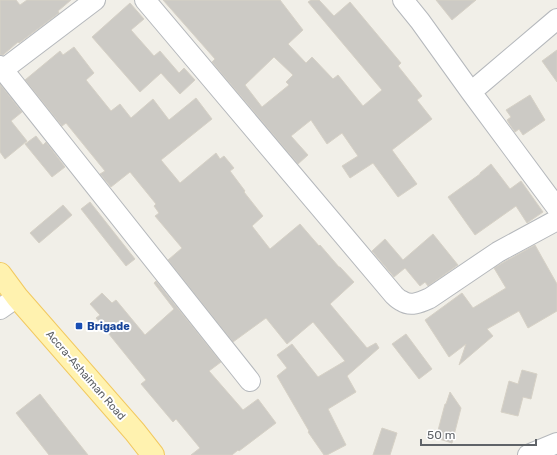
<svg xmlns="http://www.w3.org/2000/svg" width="557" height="455" viewBox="0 0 557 455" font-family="Rubik,sans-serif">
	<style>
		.building { fill: #cccac5; stroke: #d6d1c6; fill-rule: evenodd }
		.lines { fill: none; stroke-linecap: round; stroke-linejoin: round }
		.minor-casing { stroke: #b5b8bc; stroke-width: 22 }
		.major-casing { stroke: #f2c960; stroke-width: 24 }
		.minor { stroke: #fff; stroke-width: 20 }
		.major { stroke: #fff2af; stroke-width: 22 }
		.transit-dot { fill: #1a4fb4; stroke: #fff; stroke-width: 1.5 }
		.labels { text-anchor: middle; stroke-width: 4; stroke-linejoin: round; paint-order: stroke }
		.transit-label { font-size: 11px; font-weight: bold; fill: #164399; stroke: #fff; text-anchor: start }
		.street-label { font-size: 11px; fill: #5f6368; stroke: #fff }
	</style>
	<rect width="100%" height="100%" fill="#f1efe8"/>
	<!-- building -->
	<path class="building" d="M0 0H16L20 5 27 0H71L58 11 59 13 19 43 18 42 3 55H0Z
		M163 0H280L303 30 288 44 306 63 312 57 333 79 338 75 363 106 382 90 308 2 311 0H319L334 16 350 2 401 63 398 66 422 96 417 100 432 119 392 150 417 184 398 197 373 163 350 178 342 166 358 156 342 133 327 144 311 120 291 136 308 155 298 164 212 62 215 59ZM274 57 293 75 286 82 289 85 262 107 245 85Z
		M436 0H476L452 20Z
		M130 3 144 19 131 30 154 56 160 51 179 73 184 68 195 80 180 94 161 73 140 92 92 37Z
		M74 47 94 73 86 80 111 111 120 104 131 118 153 99 169 120 196 98 212 119 161 160 180 183 216 153 220 159 224 156 234 168 230 171 245 191 244 192 263 216 252 226 270 249 300 224 319 246 320 245 339 267H340L354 282 330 304 367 348 376 343 379 348 347 376 356 392 328 409 346 445 327 455H324L308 432 309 431 277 376 287 368 277 355 292 344 318 377 345 361 313 322 287 344 266 318 233 342 168 260 182 248 155 216 159 213 154 206 156 204 130 172 111 187 100 174 105 171 66 123 62 126 25 80 60 51 63 55Z
		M557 50V82L542 61Z
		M0 84 22 112 11 121 27 141 5 159 0 152Z
		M530 95 545 120 523 135 519 129 515 132 510 125 507 120 511 117 506 110Z
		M36 136 43 145 46 142 65 167 52 177 25 144Z
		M491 164 510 189 521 181 543 212 527 223 516 206 475 235 448 197 480 174V173Z
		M90 202 135 259 126 266 81 209Z
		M63 205 72 215 39 243 30 233Z
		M433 234 458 265 428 286 425 282 420 286 405 268 394 277 372 251 385 239 403 260Z
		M535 245 557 284V311L528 328 519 311 487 329 493 336 459 365 466 344 449 357 425 320 462 293 473 308 506 288 494 268 504 262Z
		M156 281 221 362 209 371 243 410 258 399 276 423 239 451 238 450 232 455H191L200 448 176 419 173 422 141 384 146 380 96 318 100 315 90 304 102 293 112 303 116 300 145 335 174 309 154 283Z
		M406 334 432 369 419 379 392 344Z
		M522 370 537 374 531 399 523 397 518 416 501 412 509 381 518 384Z
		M450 392 461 408 452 443 436 438 445 404H446Z
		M40 394 65 426 88 455H49L16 413Z
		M382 428 397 433 390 455H373Z"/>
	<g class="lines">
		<defs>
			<path id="minor" d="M145 0 394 295C396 297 399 300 402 301 411 307 421 302 430 298L498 252 557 220
				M403 0 420 21 471 92 557 208
				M0 66 250 381
				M0 72 95 0
				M471 92 557 19
				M0 309 17 297
				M528 455 557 443"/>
			<path id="major" d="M0 274 17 297 135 432 153 455"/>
		</defs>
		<!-- minor casing -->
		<use href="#minor" class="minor-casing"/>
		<!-- major casing -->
		<use href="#major" class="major-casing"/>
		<!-- minor -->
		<use href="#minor" class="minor"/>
		<!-- major -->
		<use href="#major" class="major"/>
	</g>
	<!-- markers -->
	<rect class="transit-dot" x="75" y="322" width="8" height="8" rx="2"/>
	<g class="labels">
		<!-- transit labels -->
		<g class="transit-label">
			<text x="87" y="330">Brigade</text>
		</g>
		<!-- street labels -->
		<g class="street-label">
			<text transform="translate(86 375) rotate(49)" y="4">Accra-Ashaiman Road</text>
		</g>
	</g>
	<!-- scale -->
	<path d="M421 439v6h115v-6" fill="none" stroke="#5f6368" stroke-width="2"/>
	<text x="427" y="439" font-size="12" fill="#5f6368" stroke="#ffffff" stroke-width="3" paint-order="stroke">50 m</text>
</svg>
